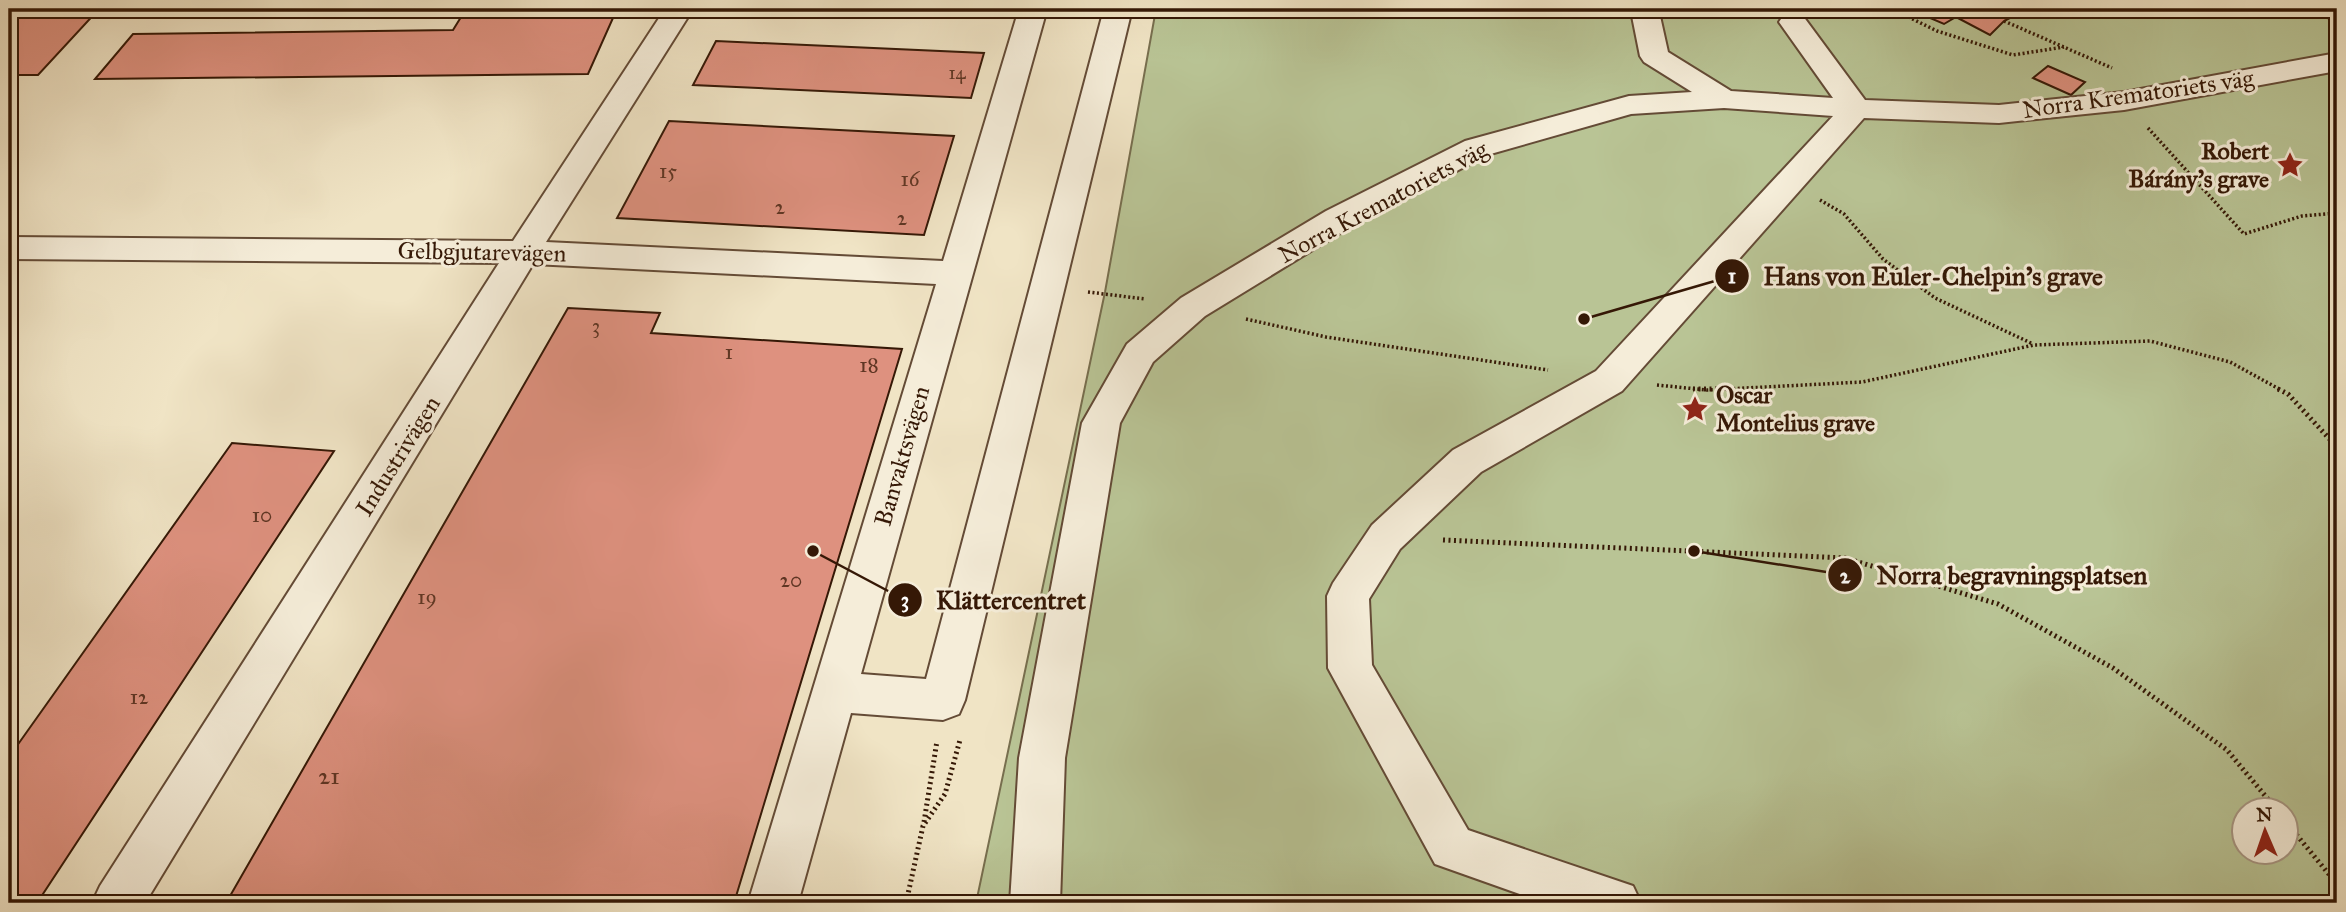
<svg xmlns="http://www.w3.org/2000/svg" width="2346" height="912" viewBox="0 0 2346 912" font-family="'IM FELL Great Primer',serif">
	<style>
		.green { fill: #b9c495; stroke: #776e4e; stroke-width: 2; fill-rule: evenodd }
		.building { fill: #de917f; stroke: #351806; stroke-width: 2 }
		.lines { fill: none; stroke-linecap: round; stroke-linejoin: round }
		.minor-casing { stroke: #644b36; stroke-width: 4 }
		.path-far1 { stroke: #351806; stroke-width: 3.5; stroke-dasharray: 2 2.5; stroke-linecap: butt }
		.path { stroke: #351806; stroke-width: 5; stroke-dasharray: 2 3.5; stroke-linecap: butt }
		.minor { fill: #f5edd9; fill-rule: evenodd }
		.labels { text-anchor: middle; stroke-width: 6; stroke-linejoin: round; paint-order: stroke }
		.far-number-label { font-size: 18px; fill: #5f3624 }
		.number-label { font-size: 21px; fill: #5f3624 }
		.street-label { font-size: 24px; fill: #351806; stroke: #f5edd9 }
		.poi-label { font-size: 24px; font-weight: bold; fill: #351806; stroke: #f5edd9; text-anchor: end }
		.near-number-label { font-size: 24px; fill: #5f3624 }
		.leader { fill: none; stroke: #351806; stroke-width: 2.5 }
		.callout-dot { fill: #351806; stroke: #f5edd9; stroke-width: 2.5 }
		.mark-label { font-size: 21px; text-anchor: middle; font-weight: bold; fill: #fff }
		.callout-label { font-size: 26px; text-anchor: middle; font-weight: bold; fill: #351806; stroke: #f5edd9; stroke-width: 6; stroke-linejoin: round; paint-order: stroke }
	</style>
	<rect width="100%" height="100%" fill="#f0e4c5"/>
	<filter id="stains"><feTurbulence type="fractalNoise" baseFrequency=".00286" numOctaves="4"/><feColorMatrix values="0 0 0 0 .2 0 0 0 0 .09 0 0 0 0 .02 0 0 0 .5 -.17"/></filter>
	<radialGradient id="worn" r=".72"><stop offset=".6" stop-color="#630" stop-opacity="0"/><stop offset="1" stop-color="#630" stop-opacity=".3"/></radialGradient>
	<!-- green -->
	<path class="green" d="M1156 9H2337V903H976L1105 292ZM2244 810H2286V852H2244Z"/>
	<!-- building -->
	<path class="building" d="M9 9H99L38 75H9Z
		M466 9H617L588 74 95 79 133 34 453 30Z
		M1909 9H2004L2018 14 2004 21 1990 35 1956 17 1944 24Z
		M716 41 984 53 971 98 693 85Z
		M2048 66 2085 82 2071 95 2033 78Z
		M669 121 954 136 924 235 617 218Z
		M568 308 660 313 651 333 902 349 734 903H226Z
		M232 443 334 451 37 903H9V757Z"/>
	<g class="lines">
		<defs>
			<path id="minor" d="M665 9H693L546 242 943 261 1019 9H1047L861 674 926 679 1104 9H1132L965 700 959 714 943 720 851 713 798 903H748L936 284 533 264 145 903H92L100 886 499 263 9 259V237L513 241Z
				M1650 9 1656 10 1660 16 1668 52 1731 91 1833 98 1779 22 1783 16 1793 14 1803 16 1865 100 1999 105 2124 92 2337 53V71L2124 110 1999 123 1864 118 1622 391 1481 472 1400 549 1369 599 1372 665 1468 830 1633 886 1641 903H1545L1435 864 1328 668 1327 596 1333 583 1372 525 1453 450 1596 371 1833 116 1724 108 1631 114 1487 155 1350 227 1205 316 1153 362 1120 423 1065 758 1060 903H1010L1019 758 1082 423 1127 344 1181 298 1326 211 1465 141 1629 96 1692 92 1644 62 1640 56 1632 16 1636 10Z
				M2321 9H2337V19L2327 17Z"/>
		</defs>
		<!-- minor casing -->
		<use href="#minor" class="minor-casing"/>
		<!-- path-far1 -->
		<path class="path-far1" d="M1892 9 1937 31 2013 55 2064 47
			M2004 21 2112 68
			M2148 128 2244 234 2302 216 2337 213
			M1820 200 1844 214 1883 259 1935 298 2033 344
			M1088 292 1145 299
			M1246 319 1326 337 1548 370
			M1657 385 1707 390 1862 382 2034 345 2150 341 2230 362 2281 390"/>
		<!-- path -->
		<path class="path" d="M1693 389H1733
			M2278 389 2288 394 2337 447
			M1443 540 1845 558 1998 604 2113 668 2227 750 2277 810
			M924 822 937 741
			M2286 822 2337 884
			M906 903 923 826 945 794 960 740"/>
		<!-- minor -->
		<use href="#minor" class="minor"/>
	</g>
	<!-- icons -->
	<defs>
		<symbol id="sight-bare" viewBox="-9 -9 18 18"><path d="M0-6L1.8-2.2L6-1.7L2.9 1.2L3.7 5.4L0 3.3L-3.7 5.4L-2.9 1.2L-6-1.7L-1.8-2.2Z" fill="#8f2418" stroke="#f5edd9" stroke-width="2.5" paint-order="stroke"/></symbol>
	</defs>
	<g fill-rule="evenodd">
		<use href="#sight-bare" x="2271" y="146" width="38" height="38"/>
		<use href="#sight-bare" x="1676" y="390" width="38" height="38"/>
	</g>
	<g class="labels">
		<!-- far-number labels -->
		<g class="far-number-label">
			<text x="957" y="79">14</text>
		</g>
		<!-- number labels -->
		<g class="number-label">
			<text x="668" y="178">15</text>
			<text x="910" y="186">16</text>
			<text x="780" y="214">2</text>
			<text x="902" y="225">2</text>
			<text x="596" y="333">3</text>
			<text x="729" y="359">1</text>
			<text x="869" y="372">18</text>
			<text x="262" y="522">10</text>
			<text x="791" y="587">20</text>
			<text x="427" y="604">19</text>
			<text x="139" y="704">12</text>
		</g>
		<!-- street labels -->
		<g class="street-label">
			<text transform="translate(2138 94) rotate(-8)" y="8">Norra Krematoriets väg</text>
			<text transform="translate(1383 202) rotate(-28)" y="8">Norra Krematoriets väg</text>
			<text transform="translate(482 252) rotate(1)" y="8">Gelbgjutarevägen</text>
			<text transform="translate(398 456) rotate(-58)" y="8">Industrivägen</text>
			<text transform="translate(902 456) rotate(-74)" y="8">Banvaktsvägen</text>
		</g>
		<!-- poi labels -->
		<g class="poi-label">
			<text x="2269" y="159">Robert<tspan x="2269" dy="28">Bárány's grave</tspan></text>
			<text x="1716" y="403" text-anchor="start">Oscar<tspan x="1716" dy="28">Montelius grave</tspan></text>
		</g>
		<!-- near-number labels -->
		<g class="near-number-label">
			<text x="329" y="784">21</text>
		</g>
	</g>
	<!-- callouts -->
	<path class="leader" d="M1584 319L1732 276M1694 551L1845 575M813 551L905 600"/>
	<g class="callout-dot">
		<circle cx="1584" cy="319" r="7"/>
		<circle cx="1694" cy="551" r="7"/>
		<circle cx="813" cy="551" r="7"/>
		<circle cx="1732" cy="276" r="18"/>
		<circle cx="1845" cy="575" r="18"/>
		<circle cx="905" cy="600" r="18"/>
	</g>
	<g class="mark-label">
		<text x="1732" y="283">1</text>
		<text x="1845" y="583">2</text>
		<text x="905" y="607">3</text>
	</g>
	<g class="callout-label">
		<text x="1933" y="285">Hans von Euler-Chelpin's grave</text>
		<text x="2012" y="584">Norra begravningsplatsen</text>
		<text x="1011" y="609">Klättercentret</text>
	</g>
	<!-- margin -->
	<rect width="2346" height="912" fill="none" stroke="#f0e4c5" stroke-width="35"/>
	<rect x="10" y="10" width="2325" height="891" fill="none" stroke="#351806" stroke-width="3.5"/>
	<rect x="18" y="18" width="2311" height="877" fill="none" stroke="#351806" stroke-width="2"/>
	<!-- north arrow -->
	<g transform="translate(2265 831) rotate(358)"><circle r="33" fill="#f5edd9" stroke="#a89885" stroke-width="2"/>
	<path d="M0-5L12 26L0 18L-12 26Z" fill="#8f2418"/>
	<text y="-10" font-size="19" font-weight="bold" text-anchor="middle" fill="#351806">N</text>
	</g>
	<rect width="100%" height="100%" filter="url(#stains)"/>
	<rect width="100%" height="100%" fill="url(#worn)"/>
</svg>
